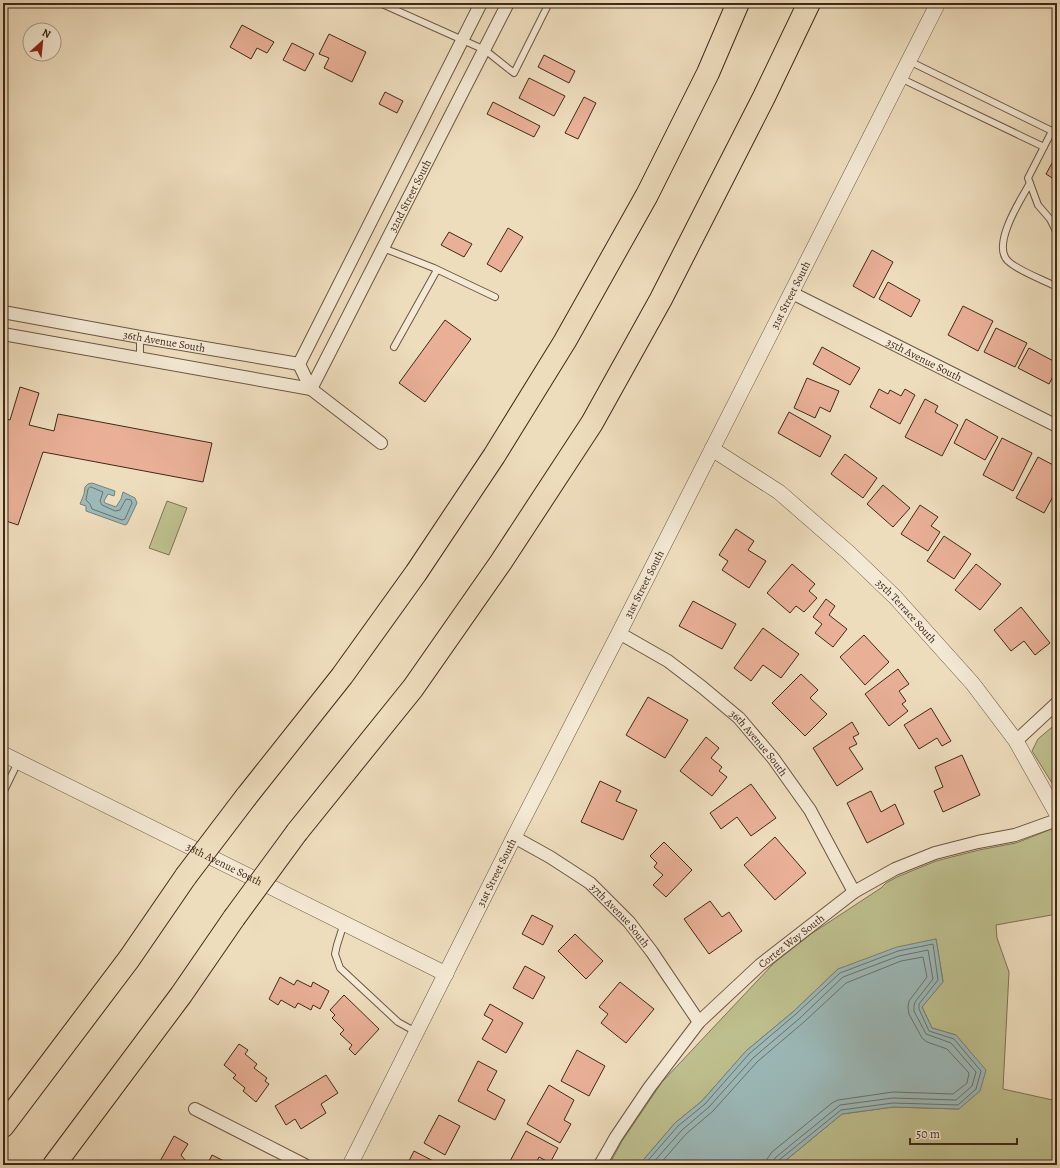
<svg xmlns="http://www.w3.org/2000/svg" width="1060" height="1168" viewBox="0 0 1060 1168" font-family="Alegreya,serif">
	<style>
		.green { fill: #bebf8e; stroke: #807453 }
		.water { fill: #9cbaba; stroke: #788079 }
		.lines { fill: none; stroke-linecap: round; stroke-linejoin: round }
		.shore { stroke: #6e7269; stroke-width: 1 }
		.building { fill: #e9b097; stroke: #412918 }
		.service-casing { stroke: #6c5641; stroke-width: 8 }
		.minor-casing { stroke: #6c5641; stroke-width: 14 }
		.tertiary-casing { stroke: #6c5641; stroke-width: 16 }
		.motorway-casing { stroke: #412918; stroke-width: 24 }
		.service { stroke: #f4e9d4; stroke-width: 6 }
		.minor { stroke: #f4e9d4; stroke-width: 12 }
		.tertiary { stroke: #f4e9d4; stroke-width: 15 }
		.motorway { stroke: #eeddbd; stroke-width: 22 }
		.motorway-bridge-casing { stroke: #412918; stroke-width: 24; stroke-linecap: butt }
		.motorway-bridge { stroke: #eeddbd; stroke-width: 22 }
		.labels { text-anchor: middle; stroke-width: 3; stroke-linejoin: round; paint-order: stroke }
		.street-label { font-size: 11px; fill: #412918; stroke: #f4e9d4 }
	</style>
	<rect width="100%" height="100%" fill="#eeddbd"/>
	<filter id="stains"><feTurbulence type="fractalNoise" baseFrequency=".005" numOctaves="4"/><feColorMatrix values="0 0 0 0 .2 0 0 0 0 .09 0 0 0 0 .02 0 0 0 .5 -.17"/></filter>
	<radialGradient id="worn" r=".72"><stop offset=".6" stop-color="#630" stop-opacity="0"/><stop offset="1" stop-color="#630" stop-opacity=".3"/></radialGradient>
	<!-- green -->
	<path class="green" d="M167 501 187 508 169 555 149 548Z
		M1057 723V791L1032 751 1038 739Z
		M1054 828 1057 835V914L996 925 997 938 1009 972 1003 1089 1057 1101V1165H780L842 1114 893 1107 959 1109 956 1035 932 1028 922 1007 943 981 936 939 838 969 794 1011 746 1051 702 1101 675 1123 639 1165H609L622 1141 662 1082 774 963 811 934 881 888 886 883 897 877 936 861 979 850 1016 843Z"/>
	<!-- water -->
	<path class="water" d="M92 483 115 491 114 496 108 494 104 501 105 503 116 507 121 499 123 492 135 498 137 503 127 524 125 525 86 511V506L80 504 84 494 85 487 88 484Z
		M936 939 943 982 922 1007 932 1028 956 1035 986 1070 980 1091 959 1109 893 1107 842 1114 780 1165H639L675 1123 702 1101 746 1051 794 1011 838 969 897 947Z"/>
	<g class="lines">
		<!-- shore -->
		<path class="shore" d="M91 487 103 492 100 501 102 505 115 511 120 510 126 499 131 500 132 503 125 519 122 520 92 509 90 504 86 500 88 489Z
			M644 1165 678 1126 705 1104 749 1054 796 1014 840 973 898 951 933 944 938 980 919 1004V1009L929 1031 954 1039 981 1071 976 1089 958 1105 893 1103 841 1110 779 1160 778 1165
			M651 1165 682 1130 709 1107 753 1058 800 1018 843 977 899 956 928 950 933 979 915 1002 914 1006V1011L926 1034 951 1043 976 1072 972 1086 956 1100 893 1098 840 1105 776 1157 773 1161V1165
			M659 1165 686 1134 713 1111 757 1062 804 1022 846 983 901 961 923 957 927 977 909 1001 908 1007 909 1014 922 1038 927 1042 947 1049 969 1073 967 1083 953 1094 893 1092 838 1100 832 1103 772 1152 767 1159V1165"/>
	</g>
	<!-- building -->
	<path class="building" d="M242 25 274 42 267 53 257 48 251 59 230 47Z
		M329 34 366 52 352 82 324 68 329 58 319 54Z
		M292 43 314 54 305 71 283 60Z
		M544 55 575 71 569 83 538 67Z
		M529 78 565 96 554 116 519 98Z
		M385 92 403 101 397 113 379 104Z
		M584 97 596 103 578 139 565 133Z
		M493 102 540 126 534 137 487 114Z
		M1057 154V181L1046 174Z
		M508 228 523 237 501 272 487 264Z
		M449 232 472 244 464 257 441 245Z
		M872 250 893 262 874 298 853 286Z
		M888 282 920 300 911 317 879 299Z
		M963 306 993 321 978 351 948 335Z
		M445 320 471 339 425 402 399 383Z
		M996 328 1027 343 1015 367 984 352Z
		M822 347 860 368 850 385 813 364Z
		M1029 348 1057 363V369L1049 384 1018 368Z
		M807 378 839 391 830 412 820 407 815 418 794 408Z
		M20 387 39 393 29 425 54 431 58 414 212 443 203 482 43 452 18 525 3 520V418L10 420Z
		M879 389 888 394 890 390 901 396 905 389 915 395 900 424 870 407Z
		M925 399 938 406 935 412 958 425 942 456 905 437Z
		M789 412 831 436 820 457 778 433Z
		M966 419 998 437 985 460 954 443Z
		M1002 438 1032 453 1013 491 983 475Z
		M845 454 877 478 863 498 831 474Z
		M1038 457 1057 467V489L1044 513 1016 498Z
		M883 485 910 508 893 527 867 504Z
		M920 505 938 517 931 526 940 532 928 551 901 534Z
		M736 529 754 541 748 550 766 561 749 588 722 570 728 561 719 555Z
		M944 536 971 554 954 579 927 561Z
		M792 564 815 584 809 591 817 598 804 612 796 606 790 613 767 593Z
		M976 564 1001 584 980 610 955 590Z
		M826 599 835 606 829 615 847 629 833 647 815 633 822 624 813 617Z
		M693 601 736 624 722 649 679 626Z
		M1021 607 1050 643 1035 655 1024 641 1011 651 994 630Z
		M763 628 799 654 781 678 763 665 751 681 734 668Z
		M864 635 889 662 865 685 840 657Z
		M898 669 909 684 899 691 906 701 902 704 908 711 889 726 865 694Z
		M801 674 818 690 810 698 827 714 805 736 772 703Z
		M648 697 688 720 665 758 626 735Z
		M931 708 951 741 942 746 937 738 919 749 904 725Z
		M852 722 859 734 853 737 857 744 849 748 863 769 837 786 813 748Z
		M706 737 719 748 711 758 722 767 719 771 727 777 712 796 680 771Z
		M962 755 980 795 943 812 934 791 943 787 935 767Z
		M600 781 621 791 616 801 637 810 623 840 581 822Z
		M751 784 776 818 751 836 737 817 721 829 710 813Z
		M871 791 881 812 895 804 904 824 867 843 847 803Z
		M775 837 806 873 775 900 744 865Z
		M664 842 692 870 666 897 653 885 663 875 654 867 657 863 650 856Z
		M710 901 722 917 729 912 742 931 709 954 684 919Z
		M532 915 553 926 543 945 522 934Z
		M575 934 603 961 586 979 558 951Z
		M525 966 545 977 533 999 513 988Z
		M280 977 294 985 297 980 311 987 313 982 329 991 320 1009 313 1005 311 1010 298 1003 295 1008 281 1000 278 1005 269 999Z
		M620 982 654 1009 626 1043 601 1023 608 1014 599 1007Z
		M344 995 379 1029 355 1055 349 1049 352 1045 340 1034 344 1030 332 1018 335 1015 330 1010Z
		M490 1004 523 1023 506 1053 482 1039 493 1020 484 1015Z
		M239 1044 248 1050 245 1054 257 1064 254 1068 267 1078 265 1081 269 1084 256 1102 243 1091 245 1088 233 1078 236 1075 224 1065Z
		M577 1050 605 1066 589 1096 561 1081Z
		M478 1061 497 1071 487 1090 505 1100 495 1120 458 1101Z
		M326 1075 338 1093 321 1104 326 1113 301 1129 295 1119 286 1125 275 1106Z
		M549 1085 574 1100 564 1120 571 1124 560 1143 527 1124Z
		M439 1115 460 1126 445 1155 424 1143Z
		M526 1131 558 1148 550 1163 539 1157 535 1165H508Z
		M174 1136 188 1144 181 1155 185 1160 190 1163 189 1165H158Z
		M414 1151 441 1165H407Z
		M212 1155 232 1165H207Z"/>
	<g class="lines">
		<defs>
			<path id="service" d="M380 3 485 50 514 73 549 3
				M909 61 1052 131
				M900 78 1044 147
				M1057 126 1052 131 1028 178 1038 205 1050 219 1057 233
				M1030 183C1021 199 991 245 1008 261 1018 271 1044 280 1057 287
				M383 248 434 268 495 297
				M394 347 437 270
				M140 359V337
				M3 793 18 762
				M344 923 337 945 335 954 340 968 398 1022 416 1032"/>
			<g id="minor">
				<path id="s1" d="M792 293 1057 426"/>
				<path id="s2" d="M3 312 140 337 299 364"/>
				<path d="M3 334 311 389"/>
				<path d="M299 364 481 3"/>
				<path d="M299 364 311 389 381 443"/>
				<path id="s3" d="M311 389 508 3"/>
				<path id="s4" d="M619 633 668 661 702 687 739 718 773 758 810 810 854 892"/>
				<path d="M1016 741 1057 703"/>
				<path id="s5" d="M514 837 550 857 590 883 629 922 652 952 699 1022"/>
				<path d="M195 1109 305 1165"/>
				<path id="s6" d="M600 1165 616 1137 649 1088 699 1022 760 965 854 892 895 869 935 853 978 842 1015 835 1057 820"/>
			</g>
			<g id="tertiary">
				<path id="s7" d="M712 449 779 492 849 553 895 597 973 684 1016 741 1057 814"/>
				<path id="s8" d="M3 754 446 974"/>
				<path id="s9" d="M350 1165 514 837 619 633 938 3"/>
			</g>
			<path id="motorway" d="M246 797 342 676 416 573 494 456 565 341 647 195 708 73 738 3
				M297 832 413 688 501 562 592 423 661 299 764 97 809 3
				M3 1126 129 959 186 876
				M54 1165 181 995 234 918"/>
		</defs>
		<!-- service casing -->
		<use href="#service" class="service-casing"/>
		<!-- minor casing -->
		<use href="#minor" class="minor-casing"/>
		<!-- tertiary casing -->
		<use href="#tertiary" class="tertiary-casing"/>
		<!-- motorway casing -->
		<use href="#motorway" class="motorway-casing"/>
		<!-- service -->
		<use href="#service" class="service"/>
		<!-- minor -->
		<use href="#minor" class="minor"/>
		<!-- tertiary -->
		<use href="#tertiary" class="tertiary"/>
		<!-- motorway -->
		<use href="#motorway" class="motorway"/>
		<defs>
			<path id="motorway-bridge" d="M186 876 246 797
				M234 918 297 832"/>
		</defs>
		<!-- motorway-bridge casing -->
		<use href="#motorway-bridge" class="motorway-bridge-casing"/>
		<!-- motorway-bridge -->
		<use href="#motorway-bridge" class="motorway-bridge"/>
	</g>
	<g class="labels">
		<!-- street labels -->
		<g class="street-label">
			<text dy="4" stroke="none"><textPath href="#s3" startOffset="217">32nd Street South</textPath></text>
			<text dy="4" stroke="none"><textPath href="#s9" startOffset="975">31st Street South</textPath></text>
			<text dy="4" stroke="none"><textPath href="#s2" startOffset="164">36th Avenue South</textPath></text>
			<text dy="4" stroke="none"><textPath href="#s1" startOffset="148">35th Avenue South</textPath></text>
			<text dy="4" stroke="none"><textPath href="#s9" startOffset="651">31st Street South</textPath></text>
			<text dy="4" stroke="none"><textPath href="#s7" startOffset="254">35th Terrace South</textPath></text>
			<text dy="4" stroke="none"><textPath href="#s4" startOffset="179">36th Avenue South</textPath></text>
			<text dy="4" stroke="none"><textPath href="#s8" startOffset="247">38th Avenue South</textPath></text>
			<text dy="4" stroke="none"><textPath href="#s9" startOffset="327">31st Street South</textPath></text>
			<text dy="4" stroke="none"><textPath href="#s5" startOffset="133">37th Avenue South</textPath></text>
			<text dy="4" stroke="none"><textPath href="#s6" startOffset="297">Cortez Way South</textPath></text>
		</g>
	</g>
	<!-- margin -->
	<rect width="1060" height="1168" fill="none" stroke="#eeddbd" stroke-width="16"/>
	<rect x="4" y="4" width="1052" height="1160" fill="none" stroke="#412918" stroke-width="2"/>
	<rect x="8" y="8" width="1044" height="1152" fill="none" stroke="#412918"/>
	<!-- north arrow -->
	<g transform="translate(42 42) rotate(27)"><circle r="19" fill="#f4e9d4" stroke="#ac9c89"/>
	<path d="M0-3L7 15L0 10L-7 15Z" fill="#8f2418"/>
	<text y="-6" font-size="11" font-weight="bold" text-anchor="middle" fill="#412918">N</text>
	</g>
	<!-- scale -->
	<path d="M910 1138v6h107v-6" fill="none" stroke="#412918" stroke-width="2"/>
	<text x="916" y="1138" font-size="12" fill="#412918" stroke="#f4e9d4" stroke-width="3" paint-order="stroke">50 m</text>
	<rect width="100%" height="100%" filter="url(#stains)"/>
	<rect width="100%" height="100%" fill="url(#worn)"/>
</svg>
